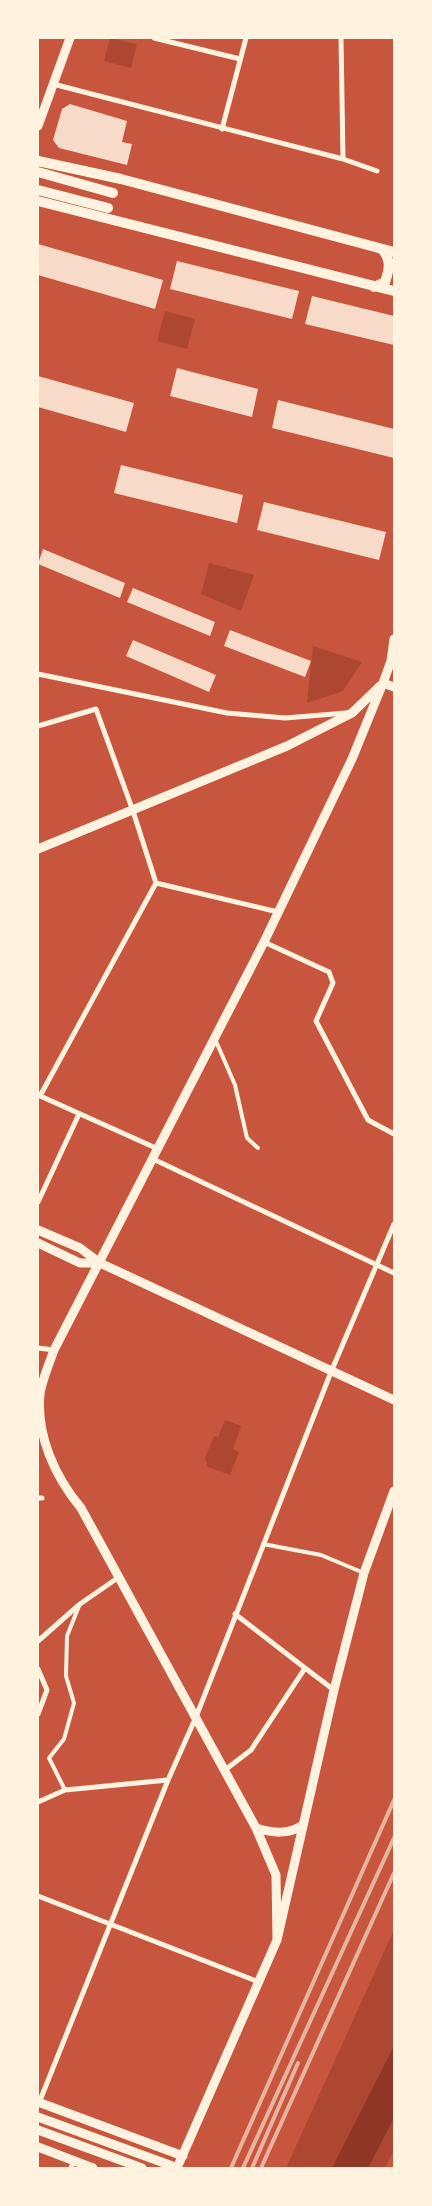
<svg xmlns="http://www.w3.org/2000/svg" width="432" height="2206" viewBox="0 0 432 2206" font-family="'Work Sans',sans-serif">
	<style>
		.green { fill: #ae4732 }
		.water { fill: #8f3625 }
		.building { fill: #f7dbc8 }
		.lines { fill: none; stroke-linecap: round; stroke-linejoin: round }
		.service { stroke: #fff3e0; stroke-width: 4 }
		.minor { stroke: #fff3e0; stroke-width: 5 }
		.tertiary { stroke: #fff3e0; stroke-width: 9 }
		.secondary { stroke: #fff3e0; stroke-width: 10 }
		.rail { stroke: #e9b49f; stroke-width: 4 }
	</style>
	<rect width="100%" height="100%" fill="#c8553d"/>
	<!-- green -->
	<path class="green" d="M110 38 137 44 131 68 104 61Z
		M165 311 195 319 187 349 157 341Z
		M209 563 254 575 241 611 201 594Z
		M313 646 362 662 343 691 307 703Z
		M225 1420 241 1426 233 1449 239 1452 230 1475 208 1467 205 1458 214 1436 218 1437Z
		M394 1930V2150L385 2168H286Z"/>
	<!-- water -->
	<path class="water" d="M394 2046V2118L368 2168H332Z"/>
	<!-- building -->
	<path class="building" d="M70 104 127 121 122 142 132 144 127 165 59 148 53 140 62 109Z
		M38 244 163 280 155 309 38 275Z
		M177 261 299 291 292 319 170 289Z
		M312 296 394 316V345L305 324Z
		M177 368 258 389 252 417 170 396Z
		M38 376 134 403 126 432 38 407Z
		M278 400 394 429V458L272 428Z
		M121 465 243 495 237 523 114 493Z
		M264 502 386 532 379 560 257 530Z
		M43 549 125 583 120 598 38 564Z
		M133 588 215 622 210 636 127 602Z
		M230 630 311 661 305 677 224 646Z
		M133 640 216 675 209 692 126 656Z"/>
	<g class="lines">
		<!-- service -->
		<path class="service" d="M215 1039 235 1085 247 1138 258 1148
			M263 1544 321 1555 364 1573
			M65 1790 49 1758 64 1739 74 1703 66 1676 67 1636 79 1606"/>
		<!-- minor -->
		<path class="minor" d="M154 38 240 59
			M341 38 343 159
			M53 84 343 159 377 171
			M222 129 246 38
			M38 674 227 713 285 718 346 713
			M38 726 96 709 133 811 156 883
			M264 942 329 972 333 983 316 1021 368 1120 394 1134
			M38 1095 158 1149
			M40 1096 156 883 278 912
			M153 1159 394 1273
			M38 1202 79 1114
			M38 1348 54 1350
			M38 1498H42
			M38 1641 80 1604 119 1577
			M305 1668 334 1690
			M38 1669 47 1690 38 1714
			M225 1770 251 1750 305 1668 235 1614
			M38 1802 65 1790 168 1780
			M38 1896 259 1982
			M39 2103 168 1780 196 1717 331 1372 394 1224
			M71 2168 74 2161"/>
		<!-- tertiary -->
		<path class="tertiary" d="M38 126 70 38
			M383 683 394 687
			M38 849 287 746 352 713 380 686
			M38 1230 80 1248 100 1263 394 1400
			M38 1243 80 1263H100
			M256 1828C273 1833 288 1835 303 1825
			M277 1940 276 1875 256 1828 81 1508C55 1477 36 1435 40 1394 42 1380 49 1364 54 1350L264 942 352 759 383 683 391 661 394 639
			M38 2102 183 2156
			M38 2117 178 2168
			M38 2130 142 2168
			M38 2147 93 2168
			M177 2168 277 1940 334 1690 364 1573 394 1491"/>
		<!-- secondary -->
		<path class="secondary" d="M38 161 121 179 394 252
			M38 172 113 193
			M38 190 108 208
			M38 201 394 291
			M374 287 385 282C390 268 391 260 382 249"/>
		<!-- rail -->
		<path class="rail" d="M231 2168 394 1800
			M243 2168 394 1838
			M252 2168 298 2063
			M261 2168 394 1873"/>
	</g>
	<!-- border -->
	<rect width="432" height="2206" fill="none" stroke="#fff3e0" stroke-width="78"/>
</svg>
